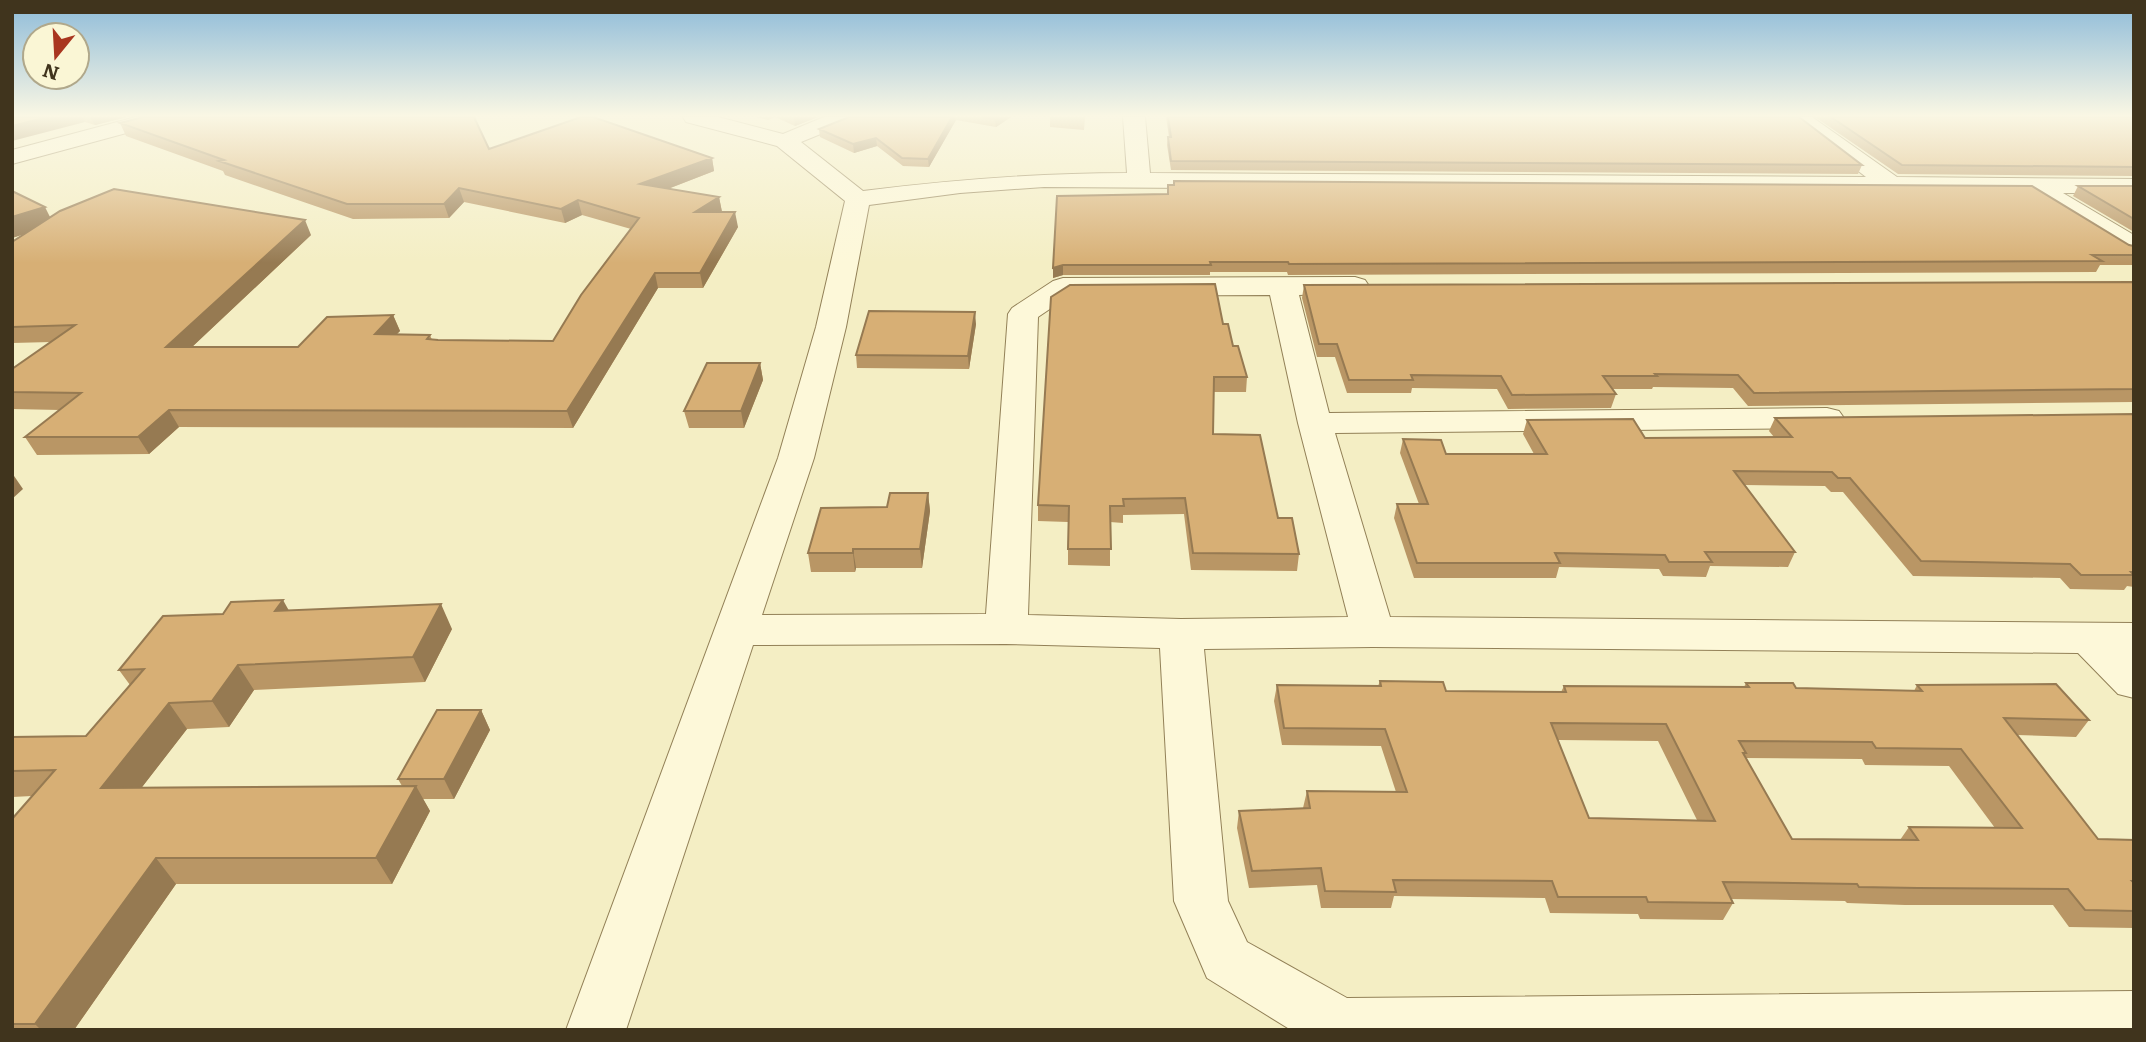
<svg xmlns="http://www.w3.org/2000/svg" width="2146" height="1042" viewBox="0 0 2146 1042" font-family="Literata,serif">
	<style>
		.lines { fill: none; stroke-linecap: round; stroke-linejoin: round }
		.minor-casing { stroke: #928057; stroke-width: 2 }
		.minor { fill: #fdf8d9; fill-rule: evenodd }
		.wall { fill: #b99665; fill-rule: evenodd }
		.shaded-wall { fill: #967a52 }
		.building { fill: #d7af75; stroke: #967a52; stroke-width: 2; fill-rule: evenodd }
	</style>
	<rect width="100%" height="100%" fill="#f4eec4"/>
	<g class="lines">
		<defs>
			<path id="minor" d="M136 117H170L167 122 12 164V150Z
				M683 117H718L783 134 824 117H853L850 122 801 142 863 191C951 180 1038 173 1127 173L1123 117H1145L1150 173 1866 177 1788 117H1812L1897 177 2134 179V193H2063L2134 235V255L2124 253 2028 193 1044 187 960 193 869 205 846 327 814 458 762 615 986 614 1008 314 1012 308 1053 281 1063 278 1355 277 1365 280 1369 286 1365 292 1299 295 1329 413 1827 408 1839 411 1844 418 1839 425 1827 428 1335 433 1390 617 2134 623V698L2118 694 2078 653 1373 647 1204 649 1228 901 1247 942 1347 998 2134 991V1030H1291L1207 978 1174 901 1160 648 1006 644 753 645 626 1030H566L778 458 816 327 845 201 777 146 686 122ZM1270 295 1298 423 1348 617 1181 619 1028 615 1038 317 1069 296Z"/>
		</defs>
		<!-- minor casing -->
		<use href="#minor" class="minor-casing"/>
		<!-- minor -->
		<use href="#minor" class="minor"/>
	</g>
	<!-- wall -->
	<path class="wall" d="M12 117H127L95 125 85 122Z
		M756 117H818L795 126 775 117 768 120Z
		M849 117H1011L996 127 956 120 929 167 903 166 877 146 854 153 820 137 819 129Z
		M1050 117H1085L1084 130 1050 127Z
		M1166 117H1799L1862 165 1858 174 1171 170 1167 145 1168 137H1169Z
		M1815 117H2134V176L1898 174Z
		M120 123 489 149 712 158 714 171 668 189 719 197 722 212H721L738 227 703 288H658L573 428 179 427 149 454 37 455 25 437 60 410 12 409V369L51 342 12 343V242L26 233 12 238V191L50 217 311 235 192 347H298L393 315 400 331 396 334 430 335 432 340 553 341 631 229 582 215 565 223 464 202 449 218 353 219 225 175 223 171 126 136Z
		M1174 181 2129 245 2134 255V265H2100L2096 272 1288 275 1287 272H1210V275H1063L1053 278V268L1168 194 1173 185Z
		M2078 186H2134V232L2073 196Z
		M2134 282V402L1748 406 1733 388 1653 387 1652 389H1612L1616 394 1611 408 1508 409 1497 389 1412 388 1411 393H1347L1335 357H1317L1302 298 1304 285Z
		M976 324 969 369 857 368 856 355Z
		M1223 324 1247 377 1246 392H1213V434L1278 518 1299 554 1297 571 1191 570 1184 514 1123 515V523L1110 522V566L1068 565V522L1038 521V505Z
		M760 363 763 380 744 428H689L684 411Z
		M2134 414V587L2127 586 2124 590 2070 589 2060 578 1913 576 1843 492H1831L1825 486 1745 485 1795 552 1788 567 1710 566 1706 577 1663 576 1659 569 1559 567 1556 578H1414L1394 518 1397 504H1419L1400 453 1403 439 1446 454H1534L1523 434 1527 420 1645 438 1774 437 1769 431 1775 418Z
		M928 493 930 511 922 568H856L855 572H811L808 553 887 507Z
		M289 611 452 629 425 682 254 690 229 727 187 729 142 787 402 786 398 779 481 710 490 730 454 799H423L430 811 392 884H176L74 1030H12V819L32 796 12 797V737L86 736 130 685 119 670Z
		M1380 681 1446 691 1561 692 1564 686 1744 687 1746 683 1796 688 1914 691 1917 685 2089 720 2076 737 2017 735 2098 839 2134 840V928L2069 927 2053 905H1905L1847 903 1845 901 1731 899 1733 903 1723 920 1640 919 1638 914 1550 913 1545 898 1394 896 1391 908H1321L1317 885 1249 888 1237 828 1239 811 1303 808 1307 791 1396 792 1381 746 1282 745 1274 701 1277 685 1378 686ZM1558 740 1658 741 1697 820 1589 818ZM1745 758 1862 759 1865 765 1949 766 1995 828 1909 827 1900 840 1792 839Z"/>
	<!-- shaded-wall -->
	<path class="shaded-wall" d="M48 117H82L85 122 12 141V126Z
		M90 117H127L95 125Z
		M797 117H818L795 126 794 118Z
		M952 117H955L956 120 929 167 928 159Z
		M999 117H1011L996 127 995 119Z
		M876 138 877 146 854 153 853 144Z
		M712 158 714 171 644 198 640 184Z
		M459 188 464 202 449 218 444 204Z
		M719 197 722 212 698 227 695 212Z
		M578 200 582 215 565 223 561 209Z
		M45 207 54 225 12 238V217Z
		M735 212 738 227 703 288 700 273Z
		M305 220 311 235 175 363 166 347Z
		M1063 265V275L1053 278V268Z
		M655 273 658 288 573 428 567 411Z
		M975 312 976 324 969 369 968 356Z
		M393 315 400 331 382 350 375 334Z
		M760 363 763 380 744 428 741 411Z
		M169 410 179 427 149 454 138 437Z
		M12 473 23 489 12 499Z
		M928 493 930 511 922 568 920 549Z
		M853 549 856 568 855 572 853 553Z
		M283 600 297 625 275 611Z
		M441 604 452 629 425 682 413 657Z
		M238 665 254 690 229 727 212 701Z
		M169 703 187 729 122 813 101 788Z
		M481 710 490 730 454 799 444 779Z
		M416 786 430 811 392 884 376 858Z
		M156 858 176 884 74 1030H41L35 1024Z"/>
	<!-- building -->
	<path class="building" d="M12 117H48L12 126Z
		M143 117H474L489 149 581 117H593L712 158 640 184 719 197 695 212H735L700 273H655L567 411 169 410 138 437H25L81 393 12 392V369L75 325 12 327V242L60 211 114 189 305 220 166 347H298L327 317 393 315 375 334 430 335 427 339 438 340 553 341 581 295 639 218 578 200 561 209 459 188 444 204H347L219 161 224 160 120 123Z
		M849 117H952L928 159 902 158 876 138 853 144 819 129Z
		M982 117H999L995 119Z
		M1168 117H1799L1862 165 1171 161 1168 137H1171Z
		M1831 117H2134V167L1902 165Z
		M1174 181 2032 186 2129 245 2134 246V255H2092L2102 261 1289 264 1288 262H1210L1211 265H1063L1053 268 1057 196 1168 194V185H1174Z
		M2078 186H2134V219Z
		M12 191 45 207 12 217Z
		M2134 282V389L1754 393 1738 375 1655 374 1657 376H1603L1616 394 1512 395 1501 376 1411 375 1413 380H1349L1337 344H1319L1304 285Z
		M1215 284 1223 324H1228L1233 346H1238L1247 377H1214L1213 434 1260 435 1278 518H1292L1299 554 1193 553 1185 498 1123 499 1124 506H1110L1111 549H1068L1069 506 1038 505 1051 297 1070 285Z
		M869 311 975 312 968 356 856 355Z
		M707 363H760L741 411H684Z
		M2134 414V572H2131L2134 575H2081L2070 564 1921 561 1850 478H1838L1832 472 1734 471 1795 552H1705L1712 562H1669L1665 555 1555 553 1560 563H1417L1397 504H1428L1403 439 1441 440 1446 454H1547L1527 420 1633 419 1645 438 1792 437 1775 418Z
		M890 493H928L920 549H853V553H808L821 508 887 507Z
		M283 600 275 611 441 604 413 657 238 665 212 701 169 703 101 788 416 786 376 858H156L35 1024H12V819L55 770 12 771V737L86 736 144 669 119 670 163 616 223 614 231 602Z
		M1380 681 1443 682 1446 691 1566 692 1564 686 1749 687 1746 683H1793L1796 688 1922 691 1917 685 2056 684 2089 720 2004 718 2098 839 2134 840V881H2132L2134 883V911L2085 910 2068 889 1918 888 1859 887 1857 884 1723 882 1733 903 1648 902 1646 897H1558L1552 881 1393 880 1396 892 1325 891 1321 868 1252 871 1239 811 1310 808 1307 791 1407 792 1385 729 1284 728 1277 685 1381 686ZM1551 723 1666 724 1715 821 1589 818ZM1739 741 1872 742 1876 748 1961 749 2022 828 1909 827 1918 840 1792 839 1743 753H1746Z
		M437 710H481L444 779H398Z"/>
	<!-- sky -->
	<linearGradient id="sky" x2="0" y2="1"><stop stop-color="#8dbbd9"/><stop offset="0.44" stop-color="#faf7e4"/><stop offset="1" stop-color="#faf7e4" stop-opacity="0"/></linearGradient>
	<rect width="2146" height="263" fill="url(#sky)"/>
	<!-- border -->
	<rect width="2146" height="1042" fill="none" stroke="#40341d" stroke-width="28"/>
	<!-- north arrow -->
	<g transform="translate(56 56) rotate(198)"><circle r="33" fill="#faf6d5" stroke="#b0a88b" stroke-width="2"/>
	<path d="M0-5L12 26L0 18L-12 26Z" fill="#a9361f"/>
	<text y="-10" font-size="19" font-weight="bold" text-anchor="middle" fill="#40341d">N</text>
	</g>
</svg>
